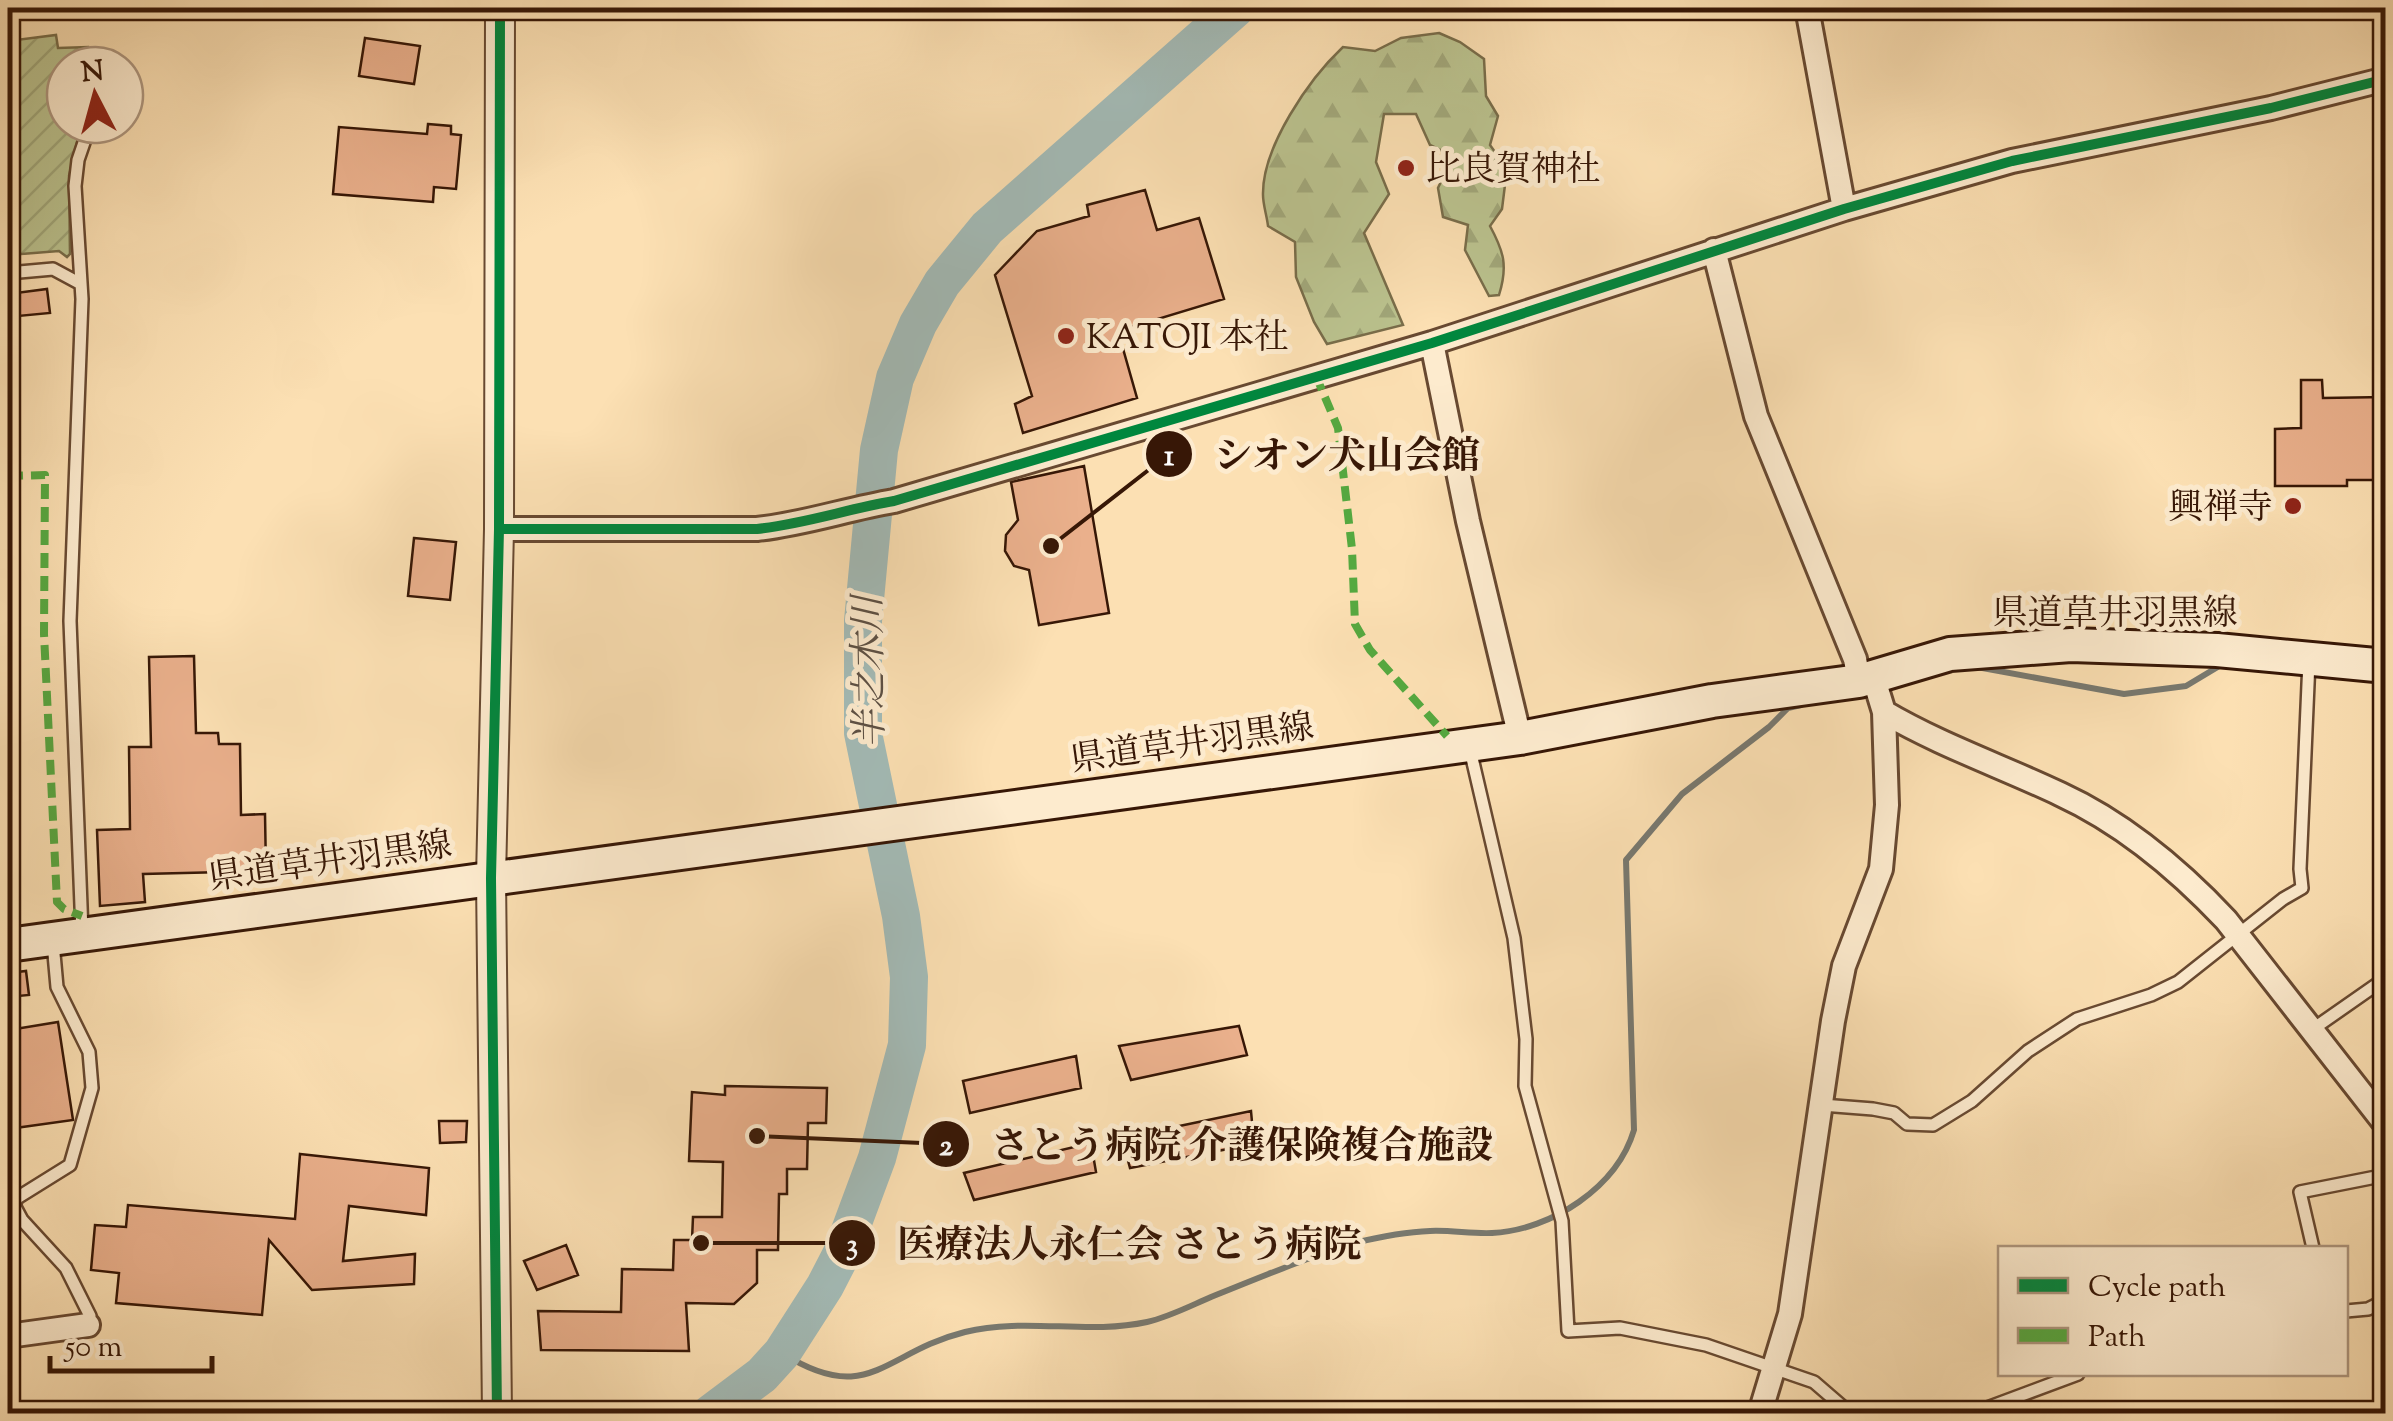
<svg xmlns="http://www.w3.org/2000/svg" width="2393" height="1421" viewBox="0 0 2393 1421" font-family="'Sorts Mill Goudy','Noto Serif JP',serif">
	<style>
		.forest { fill: url(#forest-firs); stroke: #796d4a; stroke-width: 2.5 }
		.garden { fill: url(#garden-furrows); stroke: #796d4a; stroke-width: 2.5 }
		.lines { fill: none; stroke-linecap: round; stroke-linejoin: round }
		.stream { stroke: #787970; stroke-width: 6 }
		.river { stroke: #a3bbb7; stroke-width: 38 }
		.building { fill: #eab08c; stroke: #371706; stroke-width: 2.5 }
		.service-casing { stroke: #684931; stroke-width: 16 }
		.minor-casing { stroke: #684931; stroke-width: 28 }
		.tertiary-casing { stroke: #684931; stroke-width: 32 }
		.secondary-casing { stroke: #371706; stroke-width: 38 }
		.service { stroke: #fdebce; stroke-width: 11 }
		.minor { stroke: #fdebce; stroke-width: 22 }
		.tertiary { stroke: #fdebce; stroke-width: 28 }
		.secondary { stroke: #fdebce; stroke-width: 32 }
		.quiet { stroke: #55a940; stroke-width: 8; stroke-dasharray: 15 8; stroke-linecap: butt }
		.cycleway-casing { stroke: #fdebce; stroke-width: 16 }
		.cycleway { stroke: #00873e; stroke-width: 10 }
		.poi-dot { fill: #8f2418; stroke: #fdebce; stroke-width: 4 }
		.labels { text-anchor: middle; stroke-width: 10; stroke-linejoin: round; paint-order: stroke }
		.poi-label { font-size: 35px; fill: #371706; stroke: #fdebce; text-anchor: start }
		.street-label { font-size: 35px; fill: #371706; stroke: #fdebce }
		.water-label { font-size: 38px; font-style: italic; fill: #5d5044; stroke: #fdebce }
		.leader { fill: none; stroke: #371706; stroke-width: 4 }
		.callout-dot { fill: #371706; stroke: #fdebce; stroke-width: 4 }
		.mark-label { font-size: 30px; text-anchor: middle; font-weight: bold; fill: #fff }
		.callout-label { font-size: 38px; text-anchor: middle; font-weight: bold; fill: #371706; stroke: #fdebce; stroke-width: 10; stroke-linejoin: round; paint-order: stroke }
	</style>
	<defs>
		<pattern id="forest-firs" width="22" height="20" patternUnits="userSpaceOnUse" patternTransform="scale(2.5)"><rect width="22" height="20" fill="#bbc38f"/><path d="M5 1l3.5 6h-7zM16 11l3.5 6h-7z" fill="#a1a77a"/></pattern>
		<pattern id="garden-furrows" width="10" height="10" patternUnits="userSpaceOnUse" patternTransform="scale(2.5)"><rect width="10" height="10" fill="#bbc38f"/><path d="M-1 1l2-2M0 10L10 0M9 11l2-2" fill="none" stroke="#a1a77a"/></pattern>
	</defs>
	<rect width="100%" height="100%" fill="#fce0b3"/>
	<filter id="stains"><feTurbulence type="fractalNoise" baseFrequency=".002" numOctaves="4"/><feColorMatrix values="0 0 0 0 .2 0 0 0 0 .09 0 0 0 0 .02 0 0 0 .5 -.17"/></filter>
	<radialGradient id="worn" r=".72"><stop offset=".6" stop-color="#630" stop-opacity="0"/><stop offset="1" stop-color="#630" stop-opacity=".3"/></radialGradient>
	<!-- forest -->
	<path class="forest" d="M1439 33 1460 42 1484 59 1486 96 1498 116 1490 145 1507 169 1502 209 1490 226C1504 252 1508 266 1499 295L1489 296 1465 250 1468 225 1443 217 1438 188 1453 156 1430 145 1416 114H1384L1376 162 1389 194 1364 233 1403 325 1327 344 1314 322 1296 277 1295 242 1268 226C1267 216 1263 205 1263 195 1262 147 1309 79 1343 47L1375 51 1401 38Z"/>
	<!-- garden -->
	<path class="garden" d="M56 35 58 48 88 47 90 65H65V125H81L69 176 70 254 67 257 59 251 9 255 8 41Z"/>
	<g class="lines">
		<!-- stream -->
		<path class="stream" d="M1977 667 2124 694 2186 686 2221 665
			M782 1353C869 1408 884 1352 965 1332 1025 1317 1087 1335 1147 1322 1169 1317 1190 1306 1211 1297 1259 1278 1305 1258 1354 1243 1379 1237 1404 1232 1430 1231 1451 1230 1472 1234 1492 1233 1552 1230 1617 1187 1634 1130L1626 860 1682 794 1769 727 1788 708 1801 705"/>
		<!-- river -->
		<path class="river" d="M710 1414 762 1375 782 1353 825 1286 841 1255 877 1158 907 1045 909 977 901 916 863 733V621L879 450 895 378 918 324 942 283 987 228 1236 8"/>
	</g>
	<!-- building -->
	<path class="building" d="M365 38 420 46 414 84 359 76Z
		M428 124 451 126V134L461 135 456 189 434 187 433 202 333 194 339 127 427 134Z
		M1145 190 1157 230 1199 218 1224 299 1118 331 1137 398 1023 433 1015 404 1032 396 995 275 1037 231 1089 216 1087 205Z
		M47 289 50 313 8 317V294Z
		M2301 380H2322L2323 398 2385 397 2386 480H2347V486H2275V429L2301 428Z
		M1084 466 1109 613 1039 625 1029 570 1014 566 1005 551 1006 535 1018 520 1011 482Z
		M414 538 456 542 450 600 408 596Z
		M194 656 196 733H218L219 744H240L241 815 265 814 266 871 143 874 145 902 100 906 97 830 130 829 129 747H151L149 657Z
		M26 971 29 995 8 997V973Z
		M58 1022 73 1120 8 1129V1057L13 1056 9 1030Z
		M1239 1026 1247 1055 1131 1080 1119 1046Z
		M1076 1056 1081 1088 970 1113 963 1081Z
		M725 1086 827 1088 826 1123H808L807 1169H787V1194H779L778 1250H757V1283L734 1304 686 1303 689 1351 541 1350 538 1311 621 1312 622 1269 673 1270 674 1240H692L693 1217H722L723 1162 689 1161 692 1092 725 1095Z
		M1251 1111 1254 1144 1130 1168 1122 1138Z
		M439 1121H467L466 1142 440 1143Z
		M1091 1143 1096 1172 974 1200 964 1173Z
		M300 1154 429 1168 426 1215 349 1206 343 1261 415 1254 414 1284 312 1290 269 1240 262 1315 116 1303 119 1273 91 1270 95 1225 126 1227 128 1205 295 1219Z
		M566 1245 578 1275 537 1290 524 1261Z"/>
	<g class="lines">
		<defs>
			<path id="service" d="M95 54 96 65
				M8 273 53 269 79 283
				M1467 752 1472 758 1514 938 1526 1039 1525 1086 1562 1221 1568 1331 1620 1328 1706 1345 1814 1382 1851 1414
				M82 932 70 621 82 299 75 186 78 160 90 125
				M53 943 57 987 89 1052 92 1088 70 1165 17 1198 14 1205 22 1220 66 1268 90 1316 88 1325
				M2313 1029 2386 978
				M1822 1105 1873 1109 1894 1113 1907 1124 1933 1125 1972 1101 2028 1051 2077 1019 2151 995 2178 982 2283 899 2302 888 2300 869 2309 661
				M2313 1248 2300 1192 2386 1175
				M2346 1311 2368 1309 2386 1300
				M1971 1414 2078 1374"/>
			<path id="minor" d="M1807 8 1844 209
				M1714 250 1756 416 1855 659 1859 681
				M1432 343 1468 521 1520 738
				M499 529H757C804 524 847 509 894 501L1432 343 1844 209 2012 161 2271 108 2386 79
				M1884 712C1940 745 2001 766 2060 794 2123 823 2178 869 2226 920L2386 1125
				M8 1336 88 1325
				M1764 1414 1763 1403 1790 1314 1833 1021 1844 966 1881 869 1887 805 1884 712 1873 676"/>
			<path id="tertiary" d="M497 1414 491 878 499 529 500 8"/>
			<path id="secondary" d="M8 945 1520 738 1712 701 1859 681 1950 654 2071 645 2217 650 2386 666"/>
		</defs>
		<!-- service casing -->
		<use href="#service" class="service-casing"/>
		<!-- minor casing -->
		<use href="#minor" class="minor-casing"/>
		<!-- tertiary casing -->
		<use href="#tertiary" class="tertiary-casing"/>
		<!-- secondary casing -->
		<use href="#secondary" class="secondary-casing"/>
		<!-- service -->
		<use href="#service" class="service"/>
		<!-- minor -->
		<use href="#minor" class="minor"/>
		<!-- tertiary -->
		<use href="#tertiary" class="tertiary"/>
		<!-- secondary -->
		<use href="#secondary" class="secondary"/>
		<!-- quiet -->
		<path class="quiet" d="M1316 376 1338 428 1352 549 1355 624 1370 650 1447 736
			M8 476 45 475 44 634 57 902 64 909 82 916"/>
		<defs>
			<path id="cycleway" d="M499 529H757C804 524 847 509 894 501L1432 343 1844 209 2012 161 2271 108 2386 79
				M497 1414 491 878 499 529 500 8"/>
		</defs>
		<!-- cycleway casing -->
		<use href="#cycleway" class="cycleway-casing"/>
		<!-- cycleway -->
		<use href="#cycleway" class="cycleway"/>
	</g>
	<!-- markers -->
	<g class="poi-dot">
		<circle cx="1406" cy="168" r="10"/>
		<circle cx="1066" cy="336" r="10"/>
		<circle cx="2293" cy="506" r="10"/>
	</g>
	<g class="labels">
		<!-- poi labels -->
		<g class="poi-label">
			<text x="1426" y="180">比良賀神社</text>
			<text x="1086" y="348">KATOJI 本社</text>
			<text x="2273" y="518" text-anchor="end">興禅寺</text>
		</g>
		<!-- street labels -->
		<g class="street-label">
			<text x="2115" y="624">県道草井羽黒線</text>
			<text transform="translate(1192 742) rotate(-8)" y="12">県道草井羽黒線</text>
			<text transform="translate(330 860) rotate(-8)" y="12">県道草井羽黒線</text>
		</g>
		<!-- water labels -->
		<g class="water-label">
			<text transform="translate(868 672) rotate(-91)" y="13">半之木川</text>
		</g>
	</g>
	<!-- callouts -->
	<path class="leader" d="M1051 546L1169 454M757 1136L946 1144M701 1243L852 1243"/>
	<g class="callout-dot">
		<circle cx="1051" cy="546" r="10"/>
		<circle cx="757" cy="1136" r="10"/>
		<circle cx="701" cy="1243" r="10"/>
		<circle cx="1169" cy="454" r="25"/>
		<circle cx="946" cy="1144" r="25"/>
		<circle cx="852" cy="1243" r="25"/>
	</g>
	<g class="mark-label">
		<text x="1169" y="465">1</text>
		<text x="946" y="1155">2</text>
		<text x="852" y="1254">3</text>
	</g>
	<g class="callout-label">
		<text x="1347" y="468">シオン犬山会館</text>
		<text x="1242" y="1158">さとう病院 介護保険複合施設</text>
		<text x="1129" y="1257">医療法人永仁会 さとう病院</text>
	</g>
	<!-- margin -->
	<rect width="2393" height="1421" fill="none" stroke="#fce0b3" stroke-width="40"/>
	<rect x="10" y="10" width="2373" height="1401" fill="none" stroke="#371706" stroke-width="5"/>
	<rect x="20" y="20" width="2353" height="1381" fill="none" stroke="#371706" stroke-width="2.5"/>
	<!-- legend -->
	<rect x="1998" y="1246" width="350" height="130" fill="#fdebce" stroke="#ae967e" stroke-width="2.5"/>
	<rect x="2018" y="1278" width="50" height="15" fill="#00873e" stroke="#ae967e" stroke-width="2.5"/>
	<text x="2088" y="1296" font-size="30" fill="#371706">Cycle path</text>
	<rect x="2018" y="1328" width="50" height="15" fill="#55a940" stroke="#ae967e" stroke-width="2.5"/>
	<text x="2088" y="1346" font-size="30" fill="#371706">Path</text>
	<!-- north arrow -->
	<g transform="translate(95 95) rotate(354)"><circle r="48" fill="#fdebce" stroke="#ae967e" stroke-width="2.5"/>
	<path d="M0-8L18 38L0 25L-18 38Z" fill="#8f2418"/>
	<text y="-15" font-size="28" font-weight="bold" text-anchor="middle" fill="#371706">N</text>
	</g>
	<!-- scale -->
	<path d="M50 1356v15h162v-15" fill="none" stroke="#371706" stroke-width="5"/>
	<text x="65" y="1356" font-size="30" fill="#371706" stroke="#fdebce" stroke-width="8" paint-order="stroke">50 m</text>
	<rect width="100%" height="100%" filter="url(#stains)"/>
	<rect width="100%" height="100%" fill="url(#worn)"/>
</svg>
